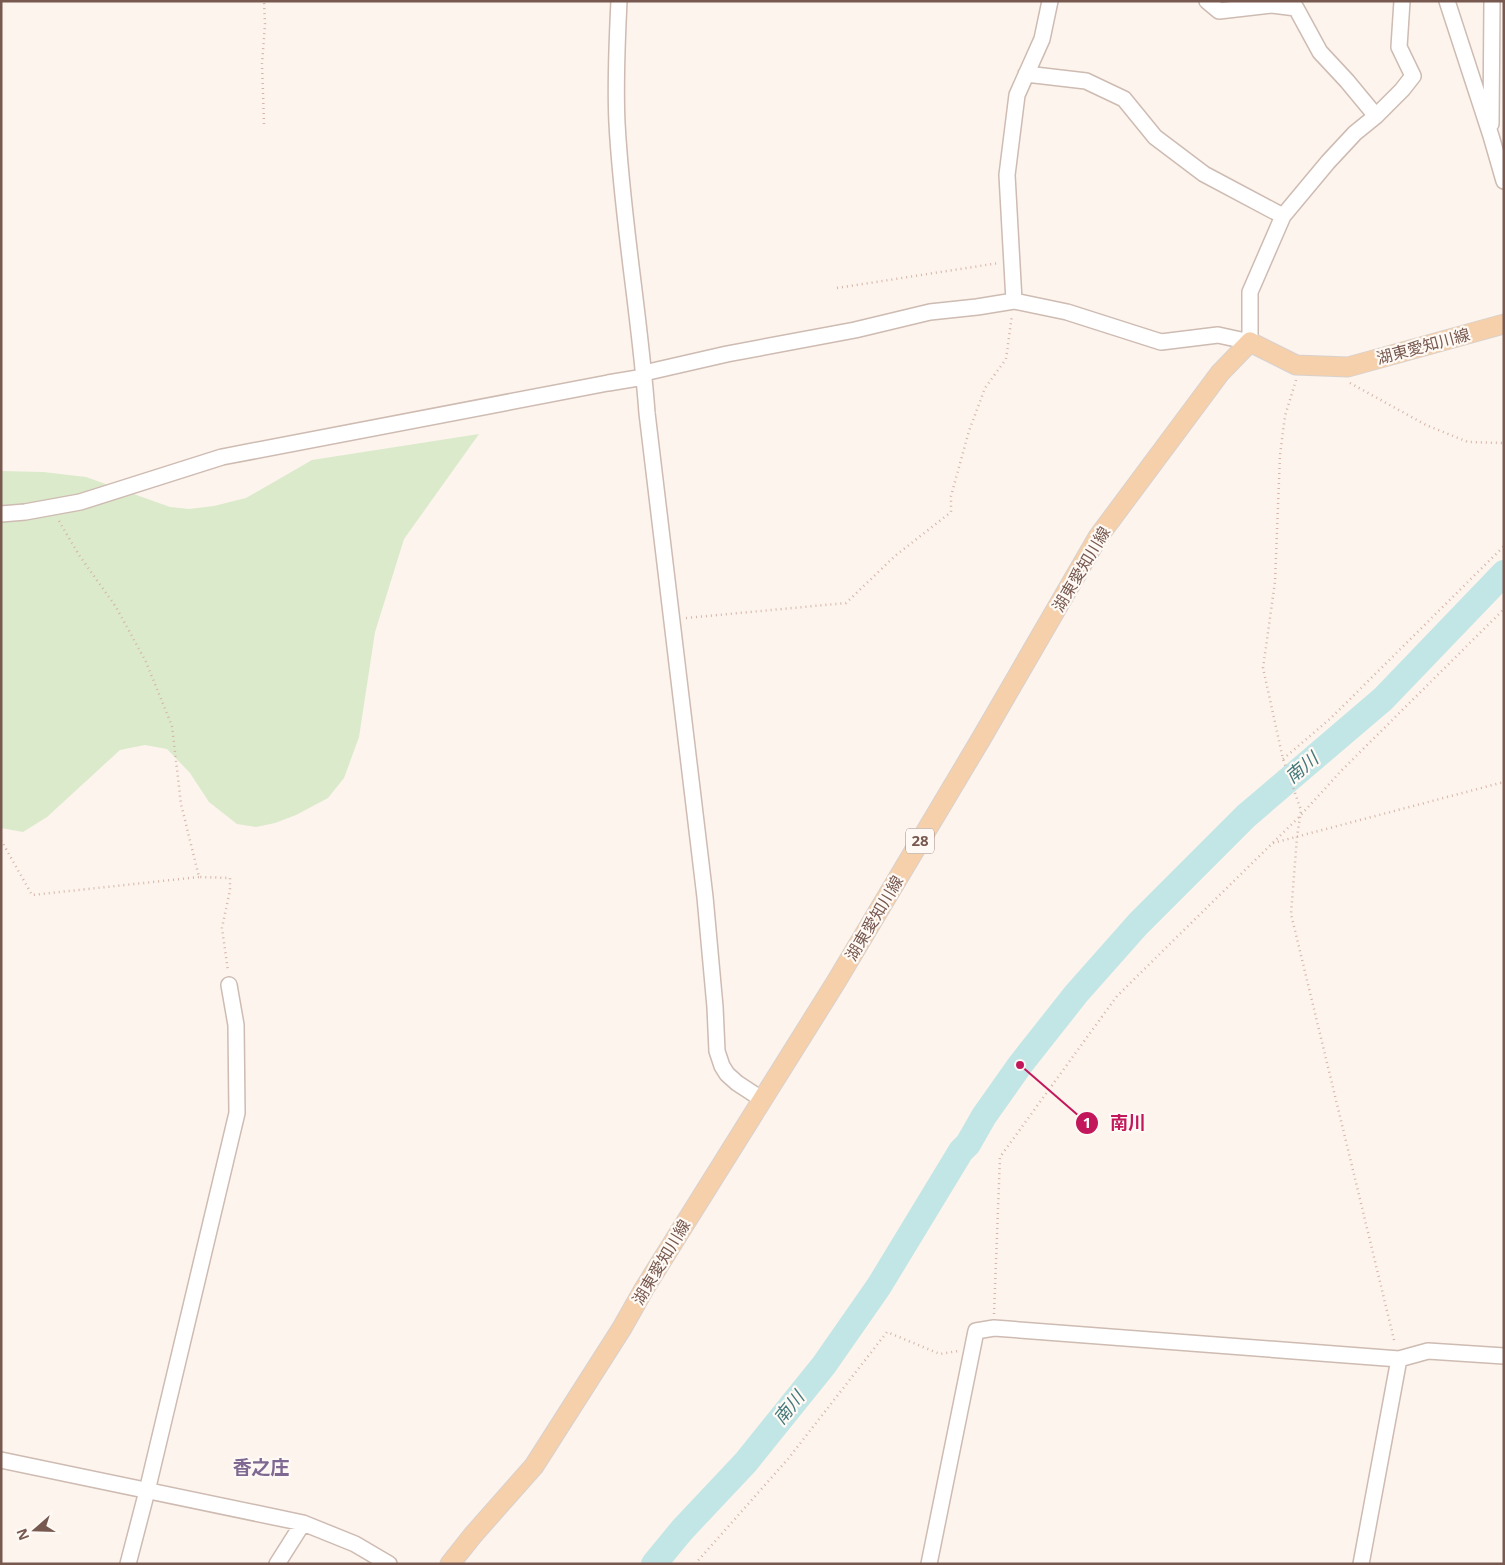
<svg xmlns="http://www.w3.org/2000/svg" width="1505" height="1565" viewBox="0 0 1505 1565" font-family="'Open Sans','Noto Sans JP',sans-serif">
	<style>
		.green { fill: #dbeacb }
		.lines { fill: none; stroke-linecap: round; stroke-linejoin: round }
		.river { stroke: #c2e5e5; stroke-width: 26 }
		.minor-casing { stroke: #cebbb2; stroke-width: 18 }
		.major-casing { stroke: #d9d1ce; stroke-width: 21 }
		.path { stroke: #d6b4a8; stroke-width: 2.5; stroke-dasharray: 1 4; stroke-linecap: butt }
		.minor { stroke: #fff; stroke-width: 15 }
		.major { stroke: #f5d0aa; stroke-width: 19 }
		.labels { text-anchor: middle; stroke-width: 4.5; stroke-linejoin: round; paint-order: stroke }
		.shield { fill: #fef9f4; stroke: #a08981; stroke-width: 1 }
		.shield-label { font-size: 15px; font-weight: bold; fill: #775950 }
		.street-label { font-size: 16px; fill: #775950; stroke: #fef9f4 }
		.water-label { font-size: 18px; font-style: italic; fill: #43787b; stroke: #fef9f4 }
		.quarter-label { font-size: 19px; font-weight: bold; fill: #7f6892; stroke: #fef9f4 }
		.leader { fill: none; stroke: #c2185b; stroke-width: 2 }
		.callout-dot { fill: #c2185b; stroke: #fef9f4; stroke-width: 2 }
		.mark-label { font-size: 15px; text-anchor: middle; font-weight: bold; fill: #fff }
		.callout-label { font-size: 18px; text-anchor: middle; font-weight: bold; fill: #c2185b; stroke: #fef9f4; stroke-width: 4.5; stroke-linejoin: round; paint-order: stroke }
	</style>
	<rect width="100%" height="100%" fill="#fcf4ed"/>
	<!-- green -->
	<path class="green" d="M479 434 404 539 375 632 359 737 344 778 328 798 296 815 275 823 256 827 237 824 209 802 190 773 167 749 145 745 120 750 47 817 23 832 1 828V471L43 472 86 477 170 507 189 509 214 506 246 498 312 460Z"/>
	<g class="lines">
		<!-- river -->
		<path class="river" d="M654 1564 682 1530 746 1462 824 1365 879 1286 961 1151 968 1144 984 1116 1020 1065 1076 994 1138 924 1246 816 1383 699 1504 573"/>
		<defs>
			<path id="minor" d="M619 1C617 42 615 82 617 123 622 220 640 316 647 413L705 897 715 1007 717 1051 722 1066 727 1074 737 1083 763 1100
				M1207 1 1219 11 1272 5 1296 8 1320 52 1347 81 1376 116
				M1447 1 1491 136 1504 181
				M1026 74 1086 81 1124 99 1155 137 1204 174 1283 216
				M1491 124 1492 1
				M1014 301 1007 175 1017 95 1042 39 1050 1
				M644 373 727 354 855 330 930 312 977 307 1014 301 1067 312 1161 342 1218 335 1250 342V292L1283 216 1328 162 1355 133 1376 116 1402 90 1413 76 1399 47 1402 1
				M1 514 25 512 80 502 222 457 608 383 644 377
				M1 1460 303 1523 355 1544 389 1564
				M128 1564 147 1491 237 1113 236 1025 229 985
				M277 1564 303 1523
				M929 1564 976 1331 994 1328 1399 1359 1428 1351 1504 1356
				M1361 1564 1399 1359"/>
			<path id="major" d="M450 1564 473 1535 534 1466 622 1328 644 1289 836 982 981 739 1098 537 1220 373 1250 342 1296 365 1348 367 1504 324"/>
		</defs>
		<!-- minor casing -->
		<use href="#minor" class="minor-casing"/>
		<!-- major casing -->
		<use href="#major" class="major-casing"/>
		<!-- path -->
		<path class="path" d="M264 124 262 64 265 24 264 1
			M837 288 999 263
			M1296 380 1285 416 1280 455 1275 582 1263 668 1283 759 1301 810 1297 837 1291 914 1395 1344
			M1350 383 1426 425 1468 442 1504 443
			M59 521 79 555 116 607 146 662 172 726 181 804 199 877 230 878V890L222 928 228 971
			M686 618 846 603 895 556 951 512V496L969 431 985 388 1006 359 1012 315
			M1283 759 1331 718 1504 546
			M1 840 32 895 199 877
			M1273 843 1504 782
			M994 1314 1000 1157 1117 996 1300 816 1342 770 1504 609
			M695 1564 788 1459 887 1332 940 1354 958 1351"/>
		<!-- minor -->
		<use href="#minor" class="minor"/>
		<!-- major -->
		<use href="#major" class="major"/>
	</g>
	<g class="labels">
		<!-- shield labels -->
		<rect class="shield" x="906" y="828.5" width="28" height="25" rx="4"/>
		<g class="shield-label">
			<text x="920" y="846">28</text>
		</g>
		<!-- street labels -->
		<g class="street-label">
			<text transform="translate(1423 346) rotate(-15)" y="6">湖東愛知川線</text>
			<text transform="translate(1081 569) rotate(-59)" y="6">湖東愛知川線</text>
			<text transform="translate(874 918) rotate(-59)" y="6">湖東愛知川線</text>
			<text transform="translate(661 1262) rotate(-59)" y="6">湖東愛知川線</text>
		</g>
		<!-- water labels -->
		<g class="water-label">
			<text transform="translate(1302 768) rotate(-40)" y="6">南川</text>
			<text transform="translate(789 1408) rotate(-51)" y="6">南川</text>
		</g>
		<!-- quarter labels -->
		<g class="quarter-label">
			<text x="261" y="1474">香之庄</text>
		</g>
	</g>
	<!-- callouts -->
	<path class="leader" d="M1020 1065L1087 1123"/>
	<g class="callout-dot">
		<circle cx="1020" cy="1065" r="5"/>
		<circle cx="1087" cy="1123" r="12"/>
	</g>
	<g class="mark-label">
		<text x="1087" y="1128">1</text>
	</g>
	<g class="callout-label">
		<text x="1128" y="1129">南川</text>
	</g>
	<!-- border -->
	<rect width="1505" height="1565" fill="none" stroke="#775950" stroke-width="5"/>
	<!-- north arrow -->
	<g transform="translate(35 1530) rotate(250)" stroke="#fef9f4" stroke-width="4" paint-order="stroke">
	<path d="M0-4L9 19L0 12L-9 19Z" fill="#775950"/>
	<text y="-8" font-size="14" font-weight="bold" text-anchor="middle" fill="#775950">N</text>
	</g>
</svg>
